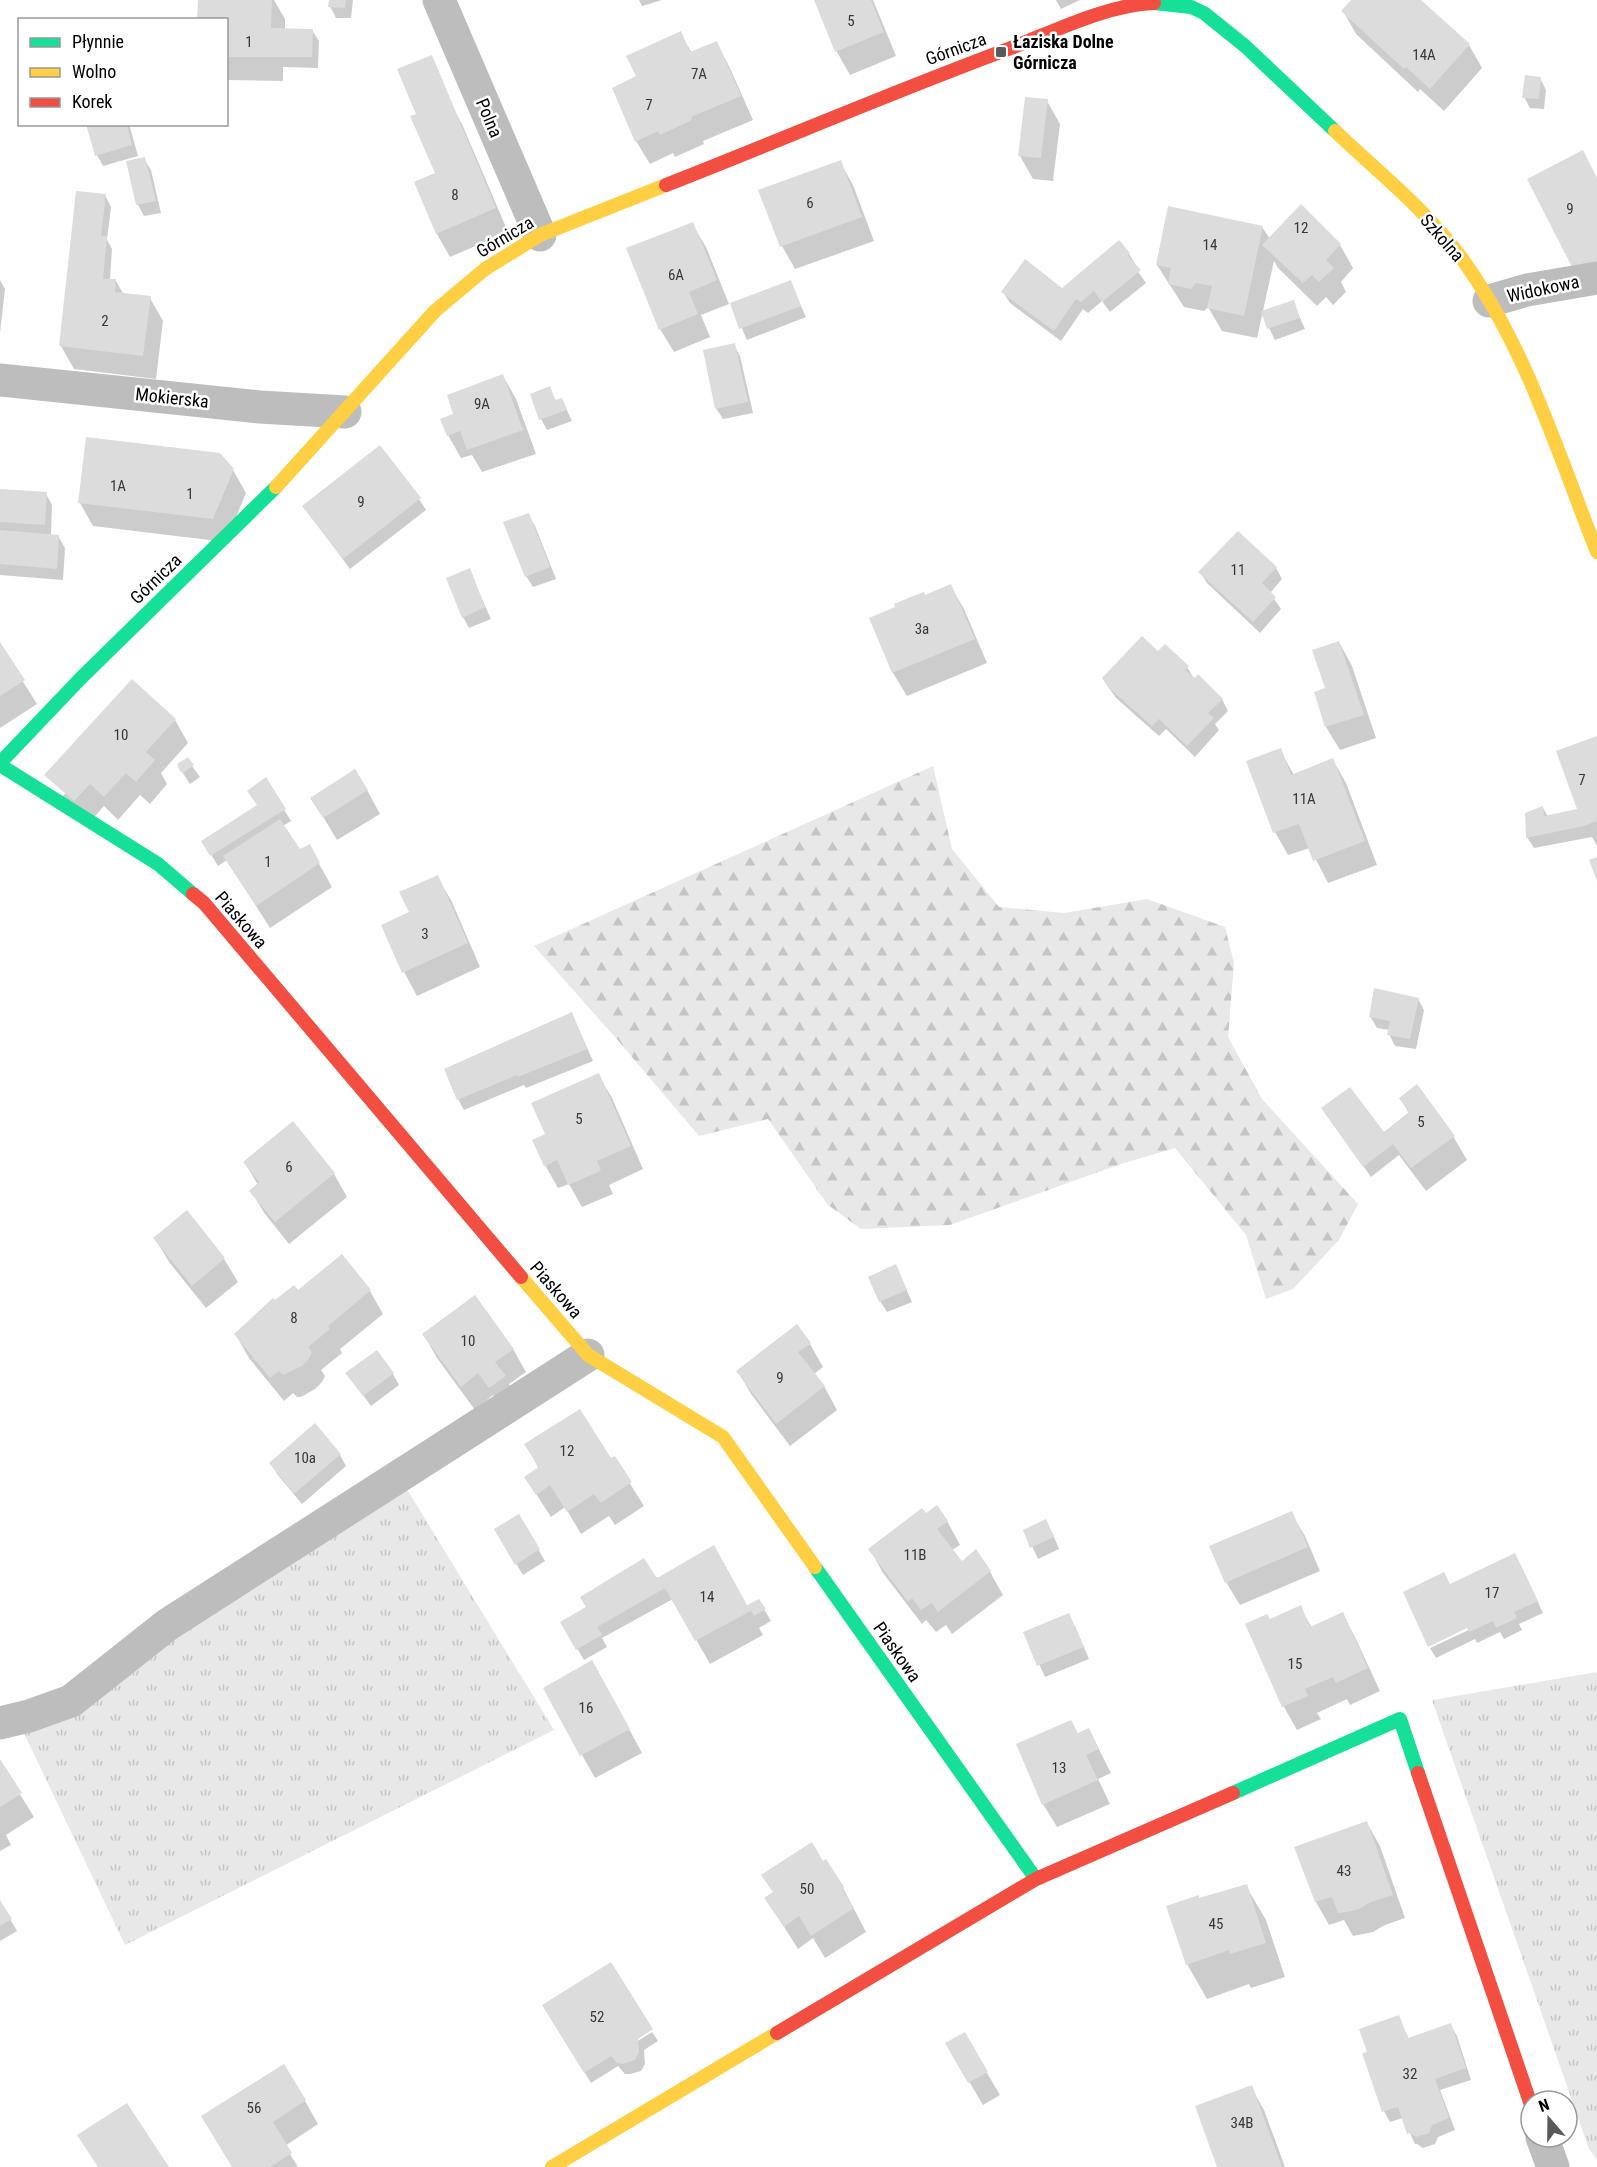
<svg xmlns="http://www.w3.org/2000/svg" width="1597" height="2167" viewBox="0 0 1597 2167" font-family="'Roboto Condensed',sans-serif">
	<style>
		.grass { fill: url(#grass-tufts) }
		.forest { fill: url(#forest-firs) }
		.shadow { fill: #0003 }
		.building { fill: #dcdcdc }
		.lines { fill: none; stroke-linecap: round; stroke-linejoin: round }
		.street { stroke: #bdbdbd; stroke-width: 33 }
		.fast { stroke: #16e098; stroke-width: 14 }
		.slow { stroke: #ffcf43; stroke-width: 14 }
		.jam { stroke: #f24e42; stroke-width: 14 }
		.poi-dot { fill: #595959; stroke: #fff; stroke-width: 2 }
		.labels { text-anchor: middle; stroke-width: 5; stroke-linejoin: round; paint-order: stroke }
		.number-label { font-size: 15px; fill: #373737 }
		.poi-label { font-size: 18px; font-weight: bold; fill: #000; stroke: #fff; text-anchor: start }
		.street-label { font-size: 18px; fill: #000; stroke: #fff }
	</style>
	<defs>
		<pattern id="grass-tufts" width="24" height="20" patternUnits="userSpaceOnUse" patternTransform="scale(1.5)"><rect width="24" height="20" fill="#e8e8e8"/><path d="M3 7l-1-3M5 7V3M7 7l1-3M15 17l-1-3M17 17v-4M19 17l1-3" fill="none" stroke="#c5c5c5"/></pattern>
		<pattern id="forest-firs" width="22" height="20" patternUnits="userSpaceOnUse" patternTransform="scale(1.5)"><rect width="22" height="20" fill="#e8e8e8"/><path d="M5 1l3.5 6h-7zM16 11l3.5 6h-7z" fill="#c5c5c5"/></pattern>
	</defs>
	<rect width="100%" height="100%" fill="#fff"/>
	<!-- grass -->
	<path class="grass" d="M405 1486 554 1730 125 1945 22 1729Z
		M1597 1672V2160L1589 2149 1432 1700Z"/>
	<!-- forest -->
	<path class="forest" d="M933 766 952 849 999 907 1064 913 1147 899 1225 927 1234 963 1228 1037 1262 1099 1358 1204 1339 1240 1293 1289 1266 1299 1246 1235 1175 1148 1121 1164 950 1225 861 1229 828 1205 768 1119 699 1136 615 1037 534 946Z"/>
	<!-- shadow -->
	<path class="shadow" d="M199 0H274L285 19V30H312L319 41 318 68 283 67V81L226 80V20Z
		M331 0H353L351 18H336L330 6Z
		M639 0H662L642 6Z
		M816 0H873L896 56 850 75 837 52Z
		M1056 0H1080L1061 9Z
		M1353 0H1419L1469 45 1482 68 1444 111 1420 89 1418 92 1356 34 1343 11Z
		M680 33 692 53 716 42 729 66 753 120 703 141 704 144 675 157 673 153 650 164 636 141 638 77Z
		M1540 78 1546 90 1544 109 1530 108 1524 97Z
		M1047 101 1060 124 1053 181 1033 179 1020 156Z
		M455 112 462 124 508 232 450 257 437 234 416 183 437 174 418 114Z
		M88 124H129L138 156 103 166 97 155Z
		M144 159 151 170 161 213 144 216 138 205 128 162Z
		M840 162 853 185 874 241 795 269 782 246Z
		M105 195 111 207 107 240 112 249 110 280 116 281 124 295 150 298 163 321 156 379 74 369 61 346Z
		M692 224 706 247 729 304 701 315 710 337 674 352 660 329Z
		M1262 227 1270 239 1340 245 1353 268 1341 282 1346 292 1333 305 1326 297 1317 306 1278 268 1274 261 1257 338 1222 331 1208 307 1204 311 1184 307 1157 265Z
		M1129 254 1136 265 1134 266 1146 283 1110 312 1102 301 1088 313 1083 309 1061 341 1010 303 1003 292 1062 290Z
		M0 280 5 289 0 333Z
		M790 282 806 317 747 340 731 304Z
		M1293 302 1305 329 1275 340 1269 328Z
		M734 345 740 356 753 413 723 419 716 408Z
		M503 376 516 399 536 454 482 472 472 455 461 458 448 435Z
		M549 388 556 401 562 400 572 421 547 430 541 419Z
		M233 470 246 493 226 542 93 526 80 503Z
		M0 491 46 494 52 505 51 536H58L65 548 63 580 0 575Z
		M419 499 426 510 350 569 304 507Z
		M528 514 535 526 556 579 533 587 526 576Z
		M1238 533 1276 568 1282 579 1270 593 1281 609 1260 633 1207 583 1200 572Z
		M469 570 491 619 469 628 463 617Z
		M950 585 964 609 987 663 907 696 893 673 871 619Z
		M1339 642 1352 666 1376 738 1340 750 1326 727 1316 693 1327 689Z
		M0 645 37 704 0 728Z
		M1158 653 1187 667 1195 680 1222 699 1228 711 1215 724 1219 730 1195 757 1166 729 1159 736 1116 698 1103 679Z
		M175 720 188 743 161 773 167 784 150 804 140 795 118 820 104 806 88 824 59 798Z
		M1597 738V846L1592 837 1534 848 1527 837 1543 808 1548 817 1581 818Z
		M1280 750 1294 775 1333 760 1346 783 1377 865 1328 883 1310 848 1288 855 1275 832Z
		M187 759 200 777 190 784 181 770Z
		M265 779 291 821 283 826 299 851 309 846 332 887 270 928 227 860 218 866 203 841 258 806Z
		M367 790 380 814 337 840 312 798Z
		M437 877 451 900 480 967 417 996 404 972 383 926 411 913Z
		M1418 999 1424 1010 1416 1049 1395 1046 1389 1034 1390 1030 1377 1028 1370 1016Z
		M572 1014 593 1061 526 1088 524 1085 464 1110 458 1099Z
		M598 1075 612 1098 643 1169 609 1185 613 1194 582 1207 569 1184 558 1188 545 1165 547 1135Z
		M1401 1098 1453 1136 1467 1160 1426 1191 1399 1155 1371 1177 1323 1109 1384 1134 1409 1114Z
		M245 1163 334 1174 347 1197 289 1244 265 1214 251 1191 258 1185Z
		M186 1213 224 1259 238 1282 206 1308 169 1262 155 1238Z
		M896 1266 912 1302 887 1312 880 1301Z
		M370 1291 383 1314 340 1349 342 1353 321 1370 325 1376 322 1382 315 1389 301 1397H297L293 1393 284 1401 249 1358 236 1335 274 1302 298 1292Z
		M424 1335 513 1349 526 1372 509 1384 518 1400 503 1410 493 1395 475 1410 437 1358Z
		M810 1344 823 1367 814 1374 824 1386 837 1410 790 1446 751 1394 738 1371Z
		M347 1373 393 1374 399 1385 371 1406Z
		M315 1425 340 1455 346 1466 302 1504 277 1474 271 1463Z
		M526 1445 610 1459 614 1458 644 1506 615 1525 609 1516 581 1534 565 1507 551 1517 540 1500 526 1477 539 1469Z
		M1291 1513 1305 1536 1320 1571 1240 1605 1226 1582Z
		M925 1515 947 1521 960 1545 952 1550 961 1563 990 1572 1003 1595 952 1634 946 1625 936 1632 926 1620 922 1624 883 1573 870 1549Z
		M519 1516 545 1561 523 1575 496 1530Z
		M1025 1531 1052 1532 1059 1549 1038 1559Z
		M1521 1566 1543 1613 1519 1624 1522 1630 1504 1639 1500 1632 1477 1643 1475 1639 1436 1658 1430 1648 1475 1627Z
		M655 1579 748 1607 759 1601 771 1621 759 1628 763 1635 710 1664 673 1599 602 1638 607 1647 584 1660 562 1623Z
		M1300 1607 1312 1628 1342 1614 1355 1637 1380 1691 1350 1705 1347 1699 1317 1713 1321 1719 1297 1730 1284 1707 1247 1625 1270 1621Z
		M1075 1626 1089 1659 1045 1677 1025 1633Z
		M605 1685 642 1753 595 1778 545 1689Z
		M1089 1730 1111 1773 1098 1779 1110 1804 1057 1827 1043 1804Z
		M0 1762 34 1817 6 1835 11 1845 0 1851Z
		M1367 1823 1380 1846 1405 1918 1385 1925 1373 1932 1353 1936 1344 1920 1329 1925 1316 1902 1296 1848Z
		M823 1863 843 1888 866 1932 825 1958 813 1938 798 1949 766 1898Z
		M1246 1886 1266 1920 1285 1977 1251 1988 1249 1984 1207 1999 1187 1964 1200 1899Z
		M0 1902 17 1931 0 1941Z
		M544 2005 631 2041 633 2044 652 2032 658 2041 644 2050 645 2064 641 2071 630 2074H625L618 2066 591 2083Z
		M1398 2017 1409 2039 1450 2024 1457 2036 1471 2080 1440 2090 1455 2130 1438 2137 1435 2144 1423 2148 1417 2144H1415L1403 2118 1390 2122 1384 2111 1369 2053Z
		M964 2034 1000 2095 983 2105 947 2044Z
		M1251 2087 1264 2110 1285 2167H1219Z
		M305 2101 318 2124 285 2146 298 2167H233L216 2139Z"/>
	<!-- building -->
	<path class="building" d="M198 0H272L271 28 313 29 312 57H226V20H197Z
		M329 0H346L345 8 328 7Z
		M814 0H871L884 32 835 52Z
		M1351 0H1421L1470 44 1430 89 1406 67 1404 69 1341 11Z
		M681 31 690 52 717 41 741 96 691 117 692 120 660 135 658 131 635 142 612 88 636 76 626 56Z
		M432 55 496 208 436 234 414 182 435 173 410 116 416 114 397 69Z
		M1525 75 1541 77 1539 99 1522 98Z
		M1025 97 1048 99 1041 158 1018 156Z
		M86 124H127L132 145 95 156Z
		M1583 150 1597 178V267L1574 271 1527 179Z
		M145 157 156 201 136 205 126 161Z
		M841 160 862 217 780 247 758 190Z
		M76 191 106 194 101 236H107L103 279H116L115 292 151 296 143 356 59 346Z
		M1301 204 1341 244 1326 260 1334 268 1319 282 1312 275 1303 283 1262 245Z
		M1168 206 1263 226 1244 316 1207 308 1212 286 1196 283 1191 289 1168 284 1171 268 1156 265Z
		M693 222 717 280 689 292 698 314 659 330 626 248Z
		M1119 240 1130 253 1127 255 1141 270 1102 302 1094 291 1081 302 1076 299 1054 331 1001 292 1025 259 1062 288Z
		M791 280 801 306 739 329 730 303Z
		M1294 300 1300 318 1267 329 1261 311Z
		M735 343 748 402 715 409 703 350Z
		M503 374 523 430 467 450 460 431 447 436 440 419 453 414 447 395Z
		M550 386 555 400 562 398 567 410 539 420 530 394Z
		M86 437 220 453 234 469 213 519 78 503Z
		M380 445 421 498 343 559 302 506Z
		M0 489 47 492 45 525 0 522Z
		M529 513 550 567 525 577 503 522Z
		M0 530 59 535 57 569 0 564Z
		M1238 531 1277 567 1262 583 1276 597 1253 622 1198 572Z
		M470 568 485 607 462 618 446 578Z
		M951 584 975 639 892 673 869 618 895 607 894 604 918 594 924 592 925 595Z
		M1142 636 1158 651 1165 644 1189 666 1185 670 1195 678 1198 674 1223 699 1208 713 1214 718 1187 746 1159 719 1152 726 1108 687 1102 678Z
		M1339 641 1364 715 1325 727 1314 692 1325 688 1312 650Z
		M0 642 25 680 0 696Z
		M132 679 176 719 146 752 155 760 136 782 126 773 104 797 90 784 74 801 44 775Z
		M1597 736V821L1584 826 1526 838 1525 813 1543 806 1544 816 1577 809 1556 751Z
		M1281 748 1291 775 1333 758 1365 841 1313 861 1299 824 1273 833 1246 761Z
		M188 757 194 765 183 773 180 771 177 764Z
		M355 769 368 790 323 818 310 798Z
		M266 777 286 809 210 856 201 841 257 805 247 791Z
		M280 819 300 849 310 844 320 863 256 906 223 856Z
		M1597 857V881L1589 860Z
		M438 875 468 943 402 973 381 925 409 912 399 892Z
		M1374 988 1419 998 1410 1039 1387 1035 1390 1021 1369 1017Z
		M572 1012 587 1049 518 1077 517 1075 457 1100 444 1069Z
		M599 1073 631 1146 597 1161 601 1171 568 1185 557 1160 544 1166 532 1140 545 1134 531 1103Z
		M1417 1084 1455 1136 1411 1168 1393 1144 1363 1167 1321 1108 1350 1087 1384 1132 1409 1112 1399 1098Z
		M293 1121 335 1173 275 1222 249 1191 259 1182 243 1162Z
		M187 1210 225 1258 192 1286 153 1238Z
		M342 1254 371 1290 328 1326 330 1329 308 1347 312 1352 309 1359 302 1366 283 1375 279 1371 270 1378 234 1334 273 1298 275 1300 294 1285 298 1290Z
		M896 1264 907 1290 879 1302 868 1277Z
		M475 1295 514 1349 495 1362 506 1376 489 1388 478 1373 461 1387 422 1334Z
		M797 1324 811 1343 798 1352 825 1386 776 1424 736 1371Z
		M377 1350 394 1373 363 1396 345 1373Z
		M580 1409 611 1458 615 1456 632 1482 602 1502H600L594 1494 567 1512 550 1485 536 1495 524 1477 539 1467 524 1444Z
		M315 1423 341 1454 294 1494 269 1463Z
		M937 1505 948 1521 937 1529 962 1561 976 1549 991 1571 938 1612 932 1603 921 1610 912 1598 908 1602 868 1549 922 1508 926 1513Z
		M1292 1511 1308 1547 1225 1583 1209 1546Z
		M519 1514 540 1549 515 1565 494 1529Z
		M1046 1519 1054 1537 1030 1548 1023 1530Z
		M714 1545 747 1605 759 1599 766 1609 754 1616 751 1611 695 1641 665 1588 597 1627 602 1635 576 1650 560 1622 586 1607 580 1597 644 1558 656 1577H659Z
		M1515 1553 1538 1601 1514 1612 1517 1618 1496 1628 1493 1621 1469 1632 1467 1628 1428 1647 1403 1592 1444 1572 1450 1584Z
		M1301 1605 1310 1627 1343 1612 1368 1668 1336 1683 1333 1677 1305 1689 1308 1696 1282 1707 1245 1624 1267 1614 1270 1619Z
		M1069 1613 1084 1647 1037 1666 1023 1632Z
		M592 1660 630 1729 580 1756 543 1688Z
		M1071 1720 1078 1733 1089 1728 1099 1749 1086 1755 1098 1780 1042 1805 1016 1744Z
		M0 1759 22 1793 0 1807Z
		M1367 1821 1393 1895 1371 1902 1359 1909 1347 1912 1338 1913 1332 1897 1315 1902 1294 1847Z
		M812 1842 823 1861 826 1859 844 1887 843 1891 854 1908 811 1936 799 1916 784 1927 764 1898 773 1892 761 1875Z
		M1247 1884 1266 1943 1230 1954 1229 1950 1186 1965 1166 1906 1199 1895V1898Z
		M0 1900 12 1919 0 1926Z
		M611 1962 653 2029 638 2039 639 2052 635 2060 623 2064 617 2063 611 2056 584 2073 542 2005Z
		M1399 2015 1408 2038 1451 2023 1466 2068 1435 2079 1449 2118 1432 2125 1429 2133 1416 2137 1410 2133 1407 2134 1398 2107 1382 2112 1362 2053 1367 2052 1359 2029Z
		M965 2032 988 2072 968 2083 945 2043Z
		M284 2064 306 2100 273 2122 292 2153 270 2167H232L201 2116Z
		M1252 2085 1282 2167H1217L1195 2106Z
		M127 2103 169 2167H98L77 2135Z"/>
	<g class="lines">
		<!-- street -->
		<path class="street" d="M439 0 540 235
			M1489 301 1527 290 1597 278
			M0 380 260 407 345 412
			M0 1723 29 1716 71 1701 167 1625 588 1355
			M1542 2137 1553 2167"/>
		<!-- fast -->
		<path class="fast" d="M1154 3 1191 7 1204 13 1245 46 1335 131
			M0 763 81 678 276 487
			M0 765 158 864 193 894
			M815 1567 1036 1879
			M1233 1793 1400 1719 1418 1773"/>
		<!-- slow -->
		<path class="slow" d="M1335 131C1377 171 1425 209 1460 256 1525 344 1557 451 1597 552
			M276 487 435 311 485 269 540 235 666 185
			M521 1277 588 1355 723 1437 815 1567
			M552 2167 777 2033"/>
		<!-- jam -->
		<path class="jam" d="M666 185C781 140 895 91 1011 48 1055 31 1106 5 1154 3
			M193 894 204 903 521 1277
			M1418 1773 1531 2105
			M777 2033 1036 1879 1233 1793"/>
	</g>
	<!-- markers -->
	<rect class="poi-dot" x="995" y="46" width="12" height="12" rx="3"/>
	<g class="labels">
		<!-- number labels -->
		<g class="number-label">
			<text x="851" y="26">5</text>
			<text x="249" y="47">1</text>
			<text x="1424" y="60">14A</text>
			<text x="699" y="79">7A</text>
			<text x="649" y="110">7</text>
			<text x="455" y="200">8</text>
			<text x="810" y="208">6</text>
			<text x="1570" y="214">9</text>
			<text x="1301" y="233">12</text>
			<text x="1210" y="250">14</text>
			<text x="676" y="280">6A</text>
			<text x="105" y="326">2</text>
			<text x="482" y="409">9A</text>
			<text x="118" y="491">1A</text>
			<text x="190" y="499">1</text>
			<text x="361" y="507">9</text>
			<text x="1238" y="575">11</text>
			<text x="922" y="634">3a</text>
			<text x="121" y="740">10</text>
			<text x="1582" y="785">7</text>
			<text x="1304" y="804">11A</text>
			<text x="268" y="867">1</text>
			<text x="425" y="939">3</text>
			<text x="579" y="1124">5</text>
			<text x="1421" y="1127">5</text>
			<text x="289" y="1172">6</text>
			<text x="294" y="1323">8</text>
			<text x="468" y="1346">10</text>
			<text x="780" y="1383">9</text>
			<text x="567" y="1456">12</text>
			<text x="305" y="1463">10a</text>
			<text x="915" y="1560">11B</text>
			<text x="1492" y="1598">17</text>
			<text x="707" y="1602">14</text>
			<text x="1295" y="1669">15</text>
			<text x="586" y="1713">16</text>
			<text x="1059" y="1773">13</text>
			<text x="1344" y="1876">43</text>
			<text x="807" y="1894">50</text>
			<text x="1216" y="1929">45</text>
			<text x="597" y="2022">52</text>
			<text x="1410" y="2079">32</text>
			<text x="254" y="2113">56</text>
			<text x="1242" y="2128">34B</text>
		</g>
		<!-- poi labels -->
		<g class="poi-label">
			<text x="1013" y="48">Łaziska Dolne<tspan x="1013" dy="21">Górnicza</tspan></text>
		</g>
		<!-- street labels -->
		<g class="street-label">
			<text transform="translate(956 49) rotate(-20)" y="6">Górnicza</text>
			<text transform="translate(489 118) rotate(67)" y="6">Polna</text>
			<text transform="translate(505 237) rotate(-31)" y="6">Górnicza</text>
			<text transform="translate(1442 238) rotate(49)" y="6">Szkolna</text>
			<text transform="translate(1543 289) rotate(-12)" y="6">Widokowa</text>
			<text transform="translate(172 398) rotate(6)" y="6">Mokierska</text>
			<text transform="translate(156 579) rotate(-44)" y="6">Górnicza</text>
			<text transform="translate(241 920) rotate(49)" y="6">Piaskowa</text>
			<text transform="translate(556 1290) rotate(49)" y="6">Piaskowa</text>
			<text transform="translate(897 1652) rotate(55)" y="6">Piaskowa</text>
		</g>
	</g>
	<!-- legend -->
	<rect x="18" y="18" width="210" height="108" fill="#ffffff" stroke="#999999" stroke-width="1.5"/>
	<rect x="30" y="38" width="30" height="9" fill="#16e098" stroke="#999999" stroke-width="1.5"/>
	<text x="72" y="48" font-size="18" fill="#000000">Płynnie</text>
	<rect x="30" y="68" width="30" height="9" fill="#ffcf43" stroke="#999999" stroke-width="1.5"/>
	<text x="72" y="78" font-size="18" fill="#000000">Wolno</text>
	<rect x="30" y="98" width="30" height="9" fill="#f24e42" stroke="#999999" stroke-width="1.5"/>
	<text x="72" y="108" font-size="18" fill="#000000">Korek</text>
	<!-- north arrow -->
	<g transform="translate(1549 2119) rotate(340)"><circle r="28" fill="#ffffff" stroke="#999999" stroke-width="1.5"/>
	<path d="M0-4.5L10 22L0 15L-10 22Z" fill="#595959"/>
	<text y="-9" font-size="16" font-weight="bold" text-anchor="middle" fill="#000000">N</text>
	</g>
</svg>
